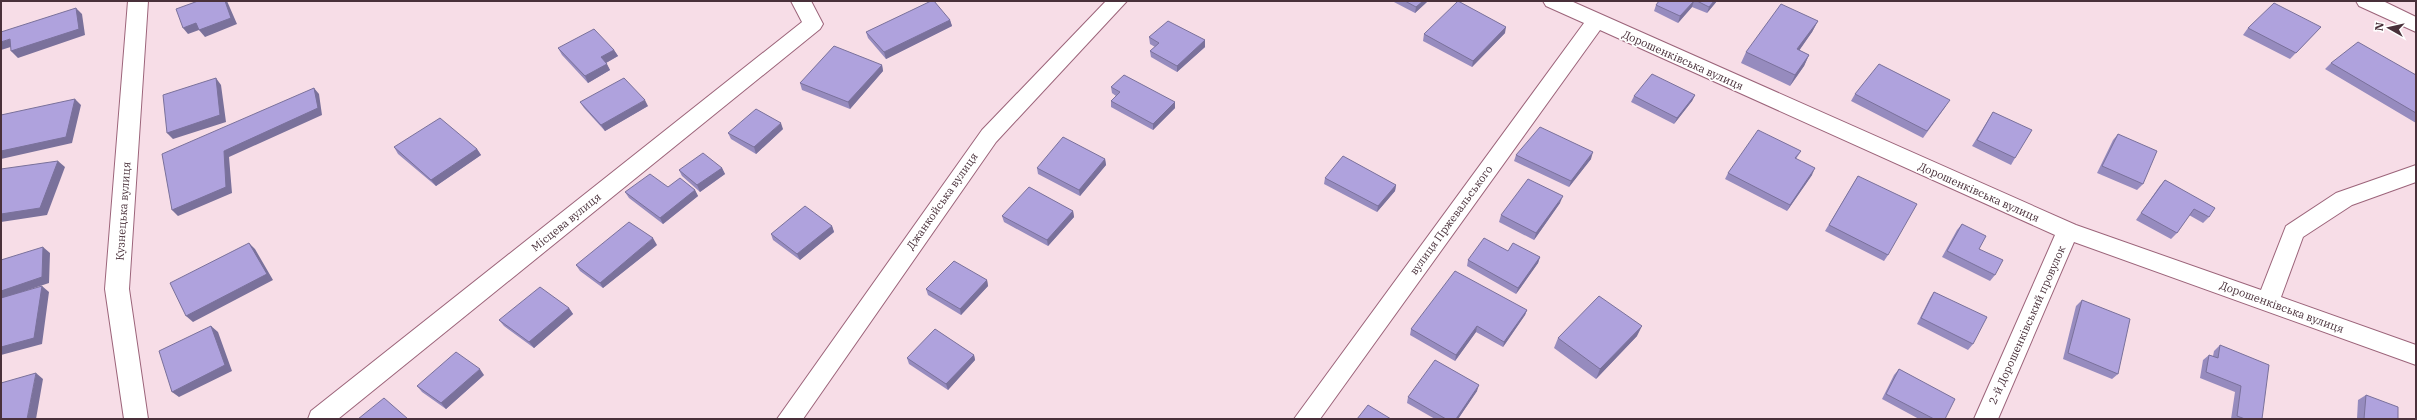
<svg xmlns="http://www.w3.org/2000/svg" width="2417" height="420" viewBox="0 0 2417 420" font-family="'IBM Plex Serif',serif">
	<style>
		.lines { fill: none; stroke-linecap: round; stroke-linejoin: round }
		.minor-casing { stroke: #9c647a; stroke-width: 2 }
		.minor { fill: #fff; fill-rule: evenodd }
		.wall { fill: #968bbe }
		.shaded-wall { fill: #7a719b }
		.building { fill: #afa2dd; stroke: #7a719b }
		.labels { text-anchor: middle; stroke-width: 3.5; stroke-linejoin: round; paint-order: stroke }
		.street-label { font-size: 11px; fill: #49303a; stroke: #fff }
	</style>
	<rect width="100%" height="100%" fill="#f7dde7"/>
	<g class="lines">
		<defs>
			<path id="minor" d="M128 1H148L129 289 148 419H124L105 289Z
				M791 1H811L823 24 820 29 338 419H308L311 411 802 22Z
				M1106 1H1127L996 142 803 419H777L982 130Z
				M1543 1H1571L2076 225 2261 290 2286 226 2336 193 2416 165V182L2352 205 2303 237 2281 297 2416 345V365L2074 242 1998 419H1974L2055 235 1600 30 1320 419H1294L1584 23 1546 6Z
				M2356 1H2383L2416 17V32L2359 6Z"/>
		</defs>
		<!-- minor casing -->
		<use href="#minor" class="minor-casing"/>
		<!-- minor -->
		<use href="#minor" class="minor"/>
	</g>
	<!-- wall -->
	<path class="wall" d="M1392 1H1428L1415 13Z
		M1659 1H1717L1707 13 1692 7 1678 23 1654 11 1656 5Z
		M950 20 952 26 886 59 868 38 866 32Z
		M1818 21 1812 32 1799 50 1809 55 1804 66 1790 86 1741 63 1746 52Z
		M2321 27 2290 59 2243 35 2248 28Z
		M1505 33 1472 67 1423 41 1424 34Z
		M1149 37 1205 40V47L1177 72 1151 57 1150 51 1155 47 1150 44Z
		M558 48 614 50 618 56 606 63 610 70 588 83 562 55Z
		M2331 63 2416 75V123L2325 69Z
		M882 65 883 71 850 109 802 90 800 83Z
		M1111 87 1175 108 1153 130 1111 107V101L1116 96 1112 93Z
		M1855 94 1946 106 1923 138 1851 101Z
		M1695 95 1692 101 1674 124 1631 102 1634 96Z
		M580 102 648 106 605 131 584 108Z
		M1993 112 2015 158 2011 165 1972 146Z
		M783 129 756 154 731 139 728 133Z
		M2118 134 2143 184 2137 190 2097 173 2113 140Z
		M394 147 477 149 481 155 436 186 398 154Z
		M1801 151 1796 159 1812 175 1787 211 1725 179 1728 173Z
		M1516 155 1591 159 1569 187 1514 161Z
		M1105 159 1106 165 1080 196 1038 174 1037 168Z
		M722 168 725 174 700 192 682 176 679 170Z
		M1858 176 1888 255 1884 261 1825 231Z
		M1325 178 1396 185 1395 191 1377 212 1324 184Z
		M2165 180 2209 217 2203 223 2189 215 2177 233 2171 239 2136 220 2159 187Z
		M668 187 695 190 698 196 663 224 629 198 625 192Z
		M1560 203 1534 240 1499 222 1501 215Z
		M1073 211 1074 217 1048 246 1004 222 1002 216Z
		M1962 224 1979 249 1995 275 1990 281 1942 257 1957 230Z
		M832 226 834 232 800 260 773 240 771 234Z
		M657 245 603 288 580 271 576 265Z
		M1508 251 1540 257 1538 263 1516 294 1467 266 1468 260Z
		M987 280 988 286 961 315 928 295 926 289Z
		M1934 292 1973 344 1968 350 1917 324 1930 298Z
		M2082 300 2118 374 2112 379 2063 359 2076 306Z
		M569 308 573 314 534 348 504 326 499 320Z
		M1527 310 1525 315 1503 347 1476 332 1455 361 1410 335 1411 329Z
		M1637 336 1596 379 1554 348 1558 338Z
		M2220 345 2262 419H2231L2235 392 2200 378 2203 360 2209 355 2213 356 2214 351Z
		M974 355 975 360 948 390 909 364 907 358Z
		M1899 369 1945 419H1919L1882 399 1894 375Z
		M484 375 446 409 422 392 417 386Z
		M1477 391 1458 419H1435L1407 403 1408 397Z
		M2366 395 2398 419H2357L2358 400Z"/>
	<!-- shaded-wall -->
	<path class="shaded-wall" d="M225 1H227L237 24 205 37 199 30 188 34 183 28Z
		M1423 1H1428L1415 13 1416 7Z
		M1694 1 1692 7 1678 23 1680 16Z
		M1714 1H1717L1707 13 1709 7Z
		M76 8 82 14 85 35 18 58 11 51Z
		M950 20 952 26 886 59 884 52Z
		M1818 21 1812 32 1792 61 1797 49Z
		M1506 27 1505 33 1472 67 1473 61Z
		M10 39 17 45 1 50V42Z
		M1205 40V47L1177 72V66Z
		M614 50 618 56 604 64 601 57Z
		M1809 55 1804 66 1790 86 1795 75Z
		M607 64 610 70 588 83 585 76Z
		M882 65 883 71 850 109 848 102Z
		M216 78 221 85 226 122 173 139 167 133Z
		M314 88 319 94 322 115 229 157 232 193 178 216 172 210 224 151Z
		M1695 95 1692 101 1674 124 1677 118Z
		M75 99 81 105 72 143 1 159V151Z
		M645 100 648 106 605 131 601 125Z
		M1175 102V108L1153 130V124Z
		M781 123 783 129 756 154 754 147Z
		M477 149 481 155 436 186 431 180Z
		M1593 152 1591 159 1569 187 1571 181Z
		M1105 159 1106 165 1080 196 1079 190Z
		M58 161 65 167 47 215 1 222V214Z
		M722 168 725 174 700 192 697 185Z
		M1815 168 1812 175 1787 211 1790 205Z
		M1396 185 1395 191 1377 212 1378 206Z
		M695 190 698 196 663 224 660 218Z
		M1563 196 1560 203 1534 240 1536 233Z
		M1073 211 1074 217 1048 246 1047 240Z
		M832 226 834 232 800 260 797 254Z
		M653 238 657 245 603 288 600 283Z
		M249 243 255 249 273 280 193 322 186 316Z
		M43 247 50 253 49 283 1 299V291Z
		M1540 257 1538 263 1516 294 1518 288Z
		M987 280 988 286 961 315 960 309Z
		M42 286 49 292 42 344 1 355V347Z
		M569 308 573 314 534 348 529 342Z
		M1527 310 1525 315 1503 347 1504 342Z
		M211 326 218 332 232 371 179 397 172 392Z
		M1477 326 1476 332 1455 361 1456 355Z
		M1642 326 1637 336 1596 379 1600 369Z
		M974 355 975 360 948 390 946 384Z
		M480 369 484 375 446 409 441 403Z
		M36 373 43 379 36 419H27Z
		M1479 385 1477 391 1458 419H1456Z"/>
	<!-- building -->
	<path class="building" d="M198 1H225L231 18 199 30 196 23 183 28 176 9Z
		M931 1H934L950 20 884 52 866 32Z
		M1405 1H1423L1416 7Z
		M1458 1 1506 27 1473 61 1424 34Z
		M1659 1H1694L1680 16 1656 5Z
		M1697 1H1714L1709 7Z
		M2274 3 2321 27 2296 53 2248 28Z
		M1781 4 1818 21 1797 49 1809 55 1795 75 1746 52Z
		M76 8 79 29 11 51 10 39 1 42V32Z
		M1168 21 1205 40 1177 66 1150 51 1159 43 1149 37Z
		M594 29 614 50 601 57 607 64 585 76 558 48Z
		M2358 42 2416 75V113L2331 63Z
		M834 46 882 65 848 102 800 83Z
		M1879 64 1950 100 1927 131 1855 94Z
		M1652 74 1695 95 1677 118 1634 96Z
		M1124 75 1175 102 1153 124 1111 101 1120 92 1111 87Z
		M216 78 220 115 167 133 163 95Z
		M624 78 645 100 601 125 580 102Z
		M314 88 318 108 224 151 226 187 172 210 162 154Z
		M75 99 66 137 1 151V115Z
		M756 109 781 123 754 147 728 133Z
		M1993 112 2032 130 2015 158 1977 140Z
		M440 118 477 149 431 180 394 147Z
		M1540 127 1593 152 1571 181 1516 155Z
		M1758 130 1801 151 1795 158 1815 168 1790 205 1728 173Z
		M2118 134 2157 151 2143 184 2102 166Z
		M1063 137 1105 159 1079 190 1037 168Z
		M703 153 722 168 697 185 679 170Z
		M1343 156 1396 185 1378 206 1325 178Z
		M58 161 40 208 1 214V169Z
		M650 174 668 187 680 178 695 190 660 218 625 192Z
		M1858 176 1917 204 1888 255 1829 225Z
		M1528 179 1563 196 1536 233 1501 215Z
		M2165 180 2215 208 2209 217 2194 209 2177 233 2141 213Z
		M1029 187 1073 211 1047 240 1002 216Z
		M805 206 832 226 797 254 771 234Z
		M629 222 653 238 600 283 576 265Z
		M1962 224 1986 236 1979 249 2003 260 1995 275 1947 251Z
		M1484 238 1508 251 1513 243 1540 257 1518 288 1468 260Z
		M249 243 267 274 186 316 170 283Z
		M43 247 42 277 1 291V260Z
		M954 261 987 280 960 309 926 289Z
		M1455 271 1527 310 1504 342 1477 326 1456 355 1411 329Z
		M42 286 34 338 1 347V298Z
		M540 287 569 308 529 342 499 320Z
		M1934 292 1987 317 1973 344 1921 318Z
		M1599 296 1642 326 1600 369 1558 338Z
		M2082 300 2130 319 2118 374 2068 353Z
		M211 326 225 365 172 392 159 351Z
		M935 329 974 355 946 384 907 358Z
		M2220 345 2269 365 2262 419H2245L2237 416 2241 386 2206 372 2209 355 2218 358Z
		M456 352 480 369 441 403 417 386Z
		M1435 360 1479 385 1456 419H1446L1408 397Z
		M1899 369 1955 399 1945 419H1934L1886 394Z
		M36 373 27 419H1V383Z
		M2366 395 2398 407V419H2364Z
		M384 398 408 419H358Z
		M1368 405 1391 419H1357Z"/>
	<g class="labels">
		<!-- street labels -->
		<g class="street-label">
			<text transform="translate(1683 60) rotate(24)" y="4">Дорошенківська вулиця</text>
			<text transform="translate(1979 192) rotate(24)" y="4">Дорошенківська вулиця</text>
			<text transform="translate(942 201) rotate(-55)" y="4">Джанкойська вулиця</text>
			<text transform="translate(123 211) rotate(-86)" y="4">Кузнецька вулиця</text>
			<text transform="translate(1451 220) rotate(-54)" y="4">вулиця Пржевальського</text>
			<text transform="translate(566 222) rotate(-39)" y="4">Місцева вулиця</text>
			<text transform="translate(2282 307) rotate(20)" y="4">Дорошенківська вулиця</text>
			<text transform="translate(2027 325) rotate(-66)" y="4">2-й Дорошенківський провулок</text>
		</g>
	</g>
	<!-- border -->
	<rect width="2417" height="420" fill="none" stroke="#49303a" stroke-width="4"/>
	<!-- north arrow -->
	<g transform="translate(2389 28) rotate(278)" stroke="#ffffff" stroke-width="3" paint-order="stroke">
	<path d="M0-3L7 15L0 10L-7 15Z" fill="#49303a"/>
	<text y="-6" font-size="11" font-weight="bold" text-anchor="middle" fill="#49303a">N</text>
	</g>
</svg>
